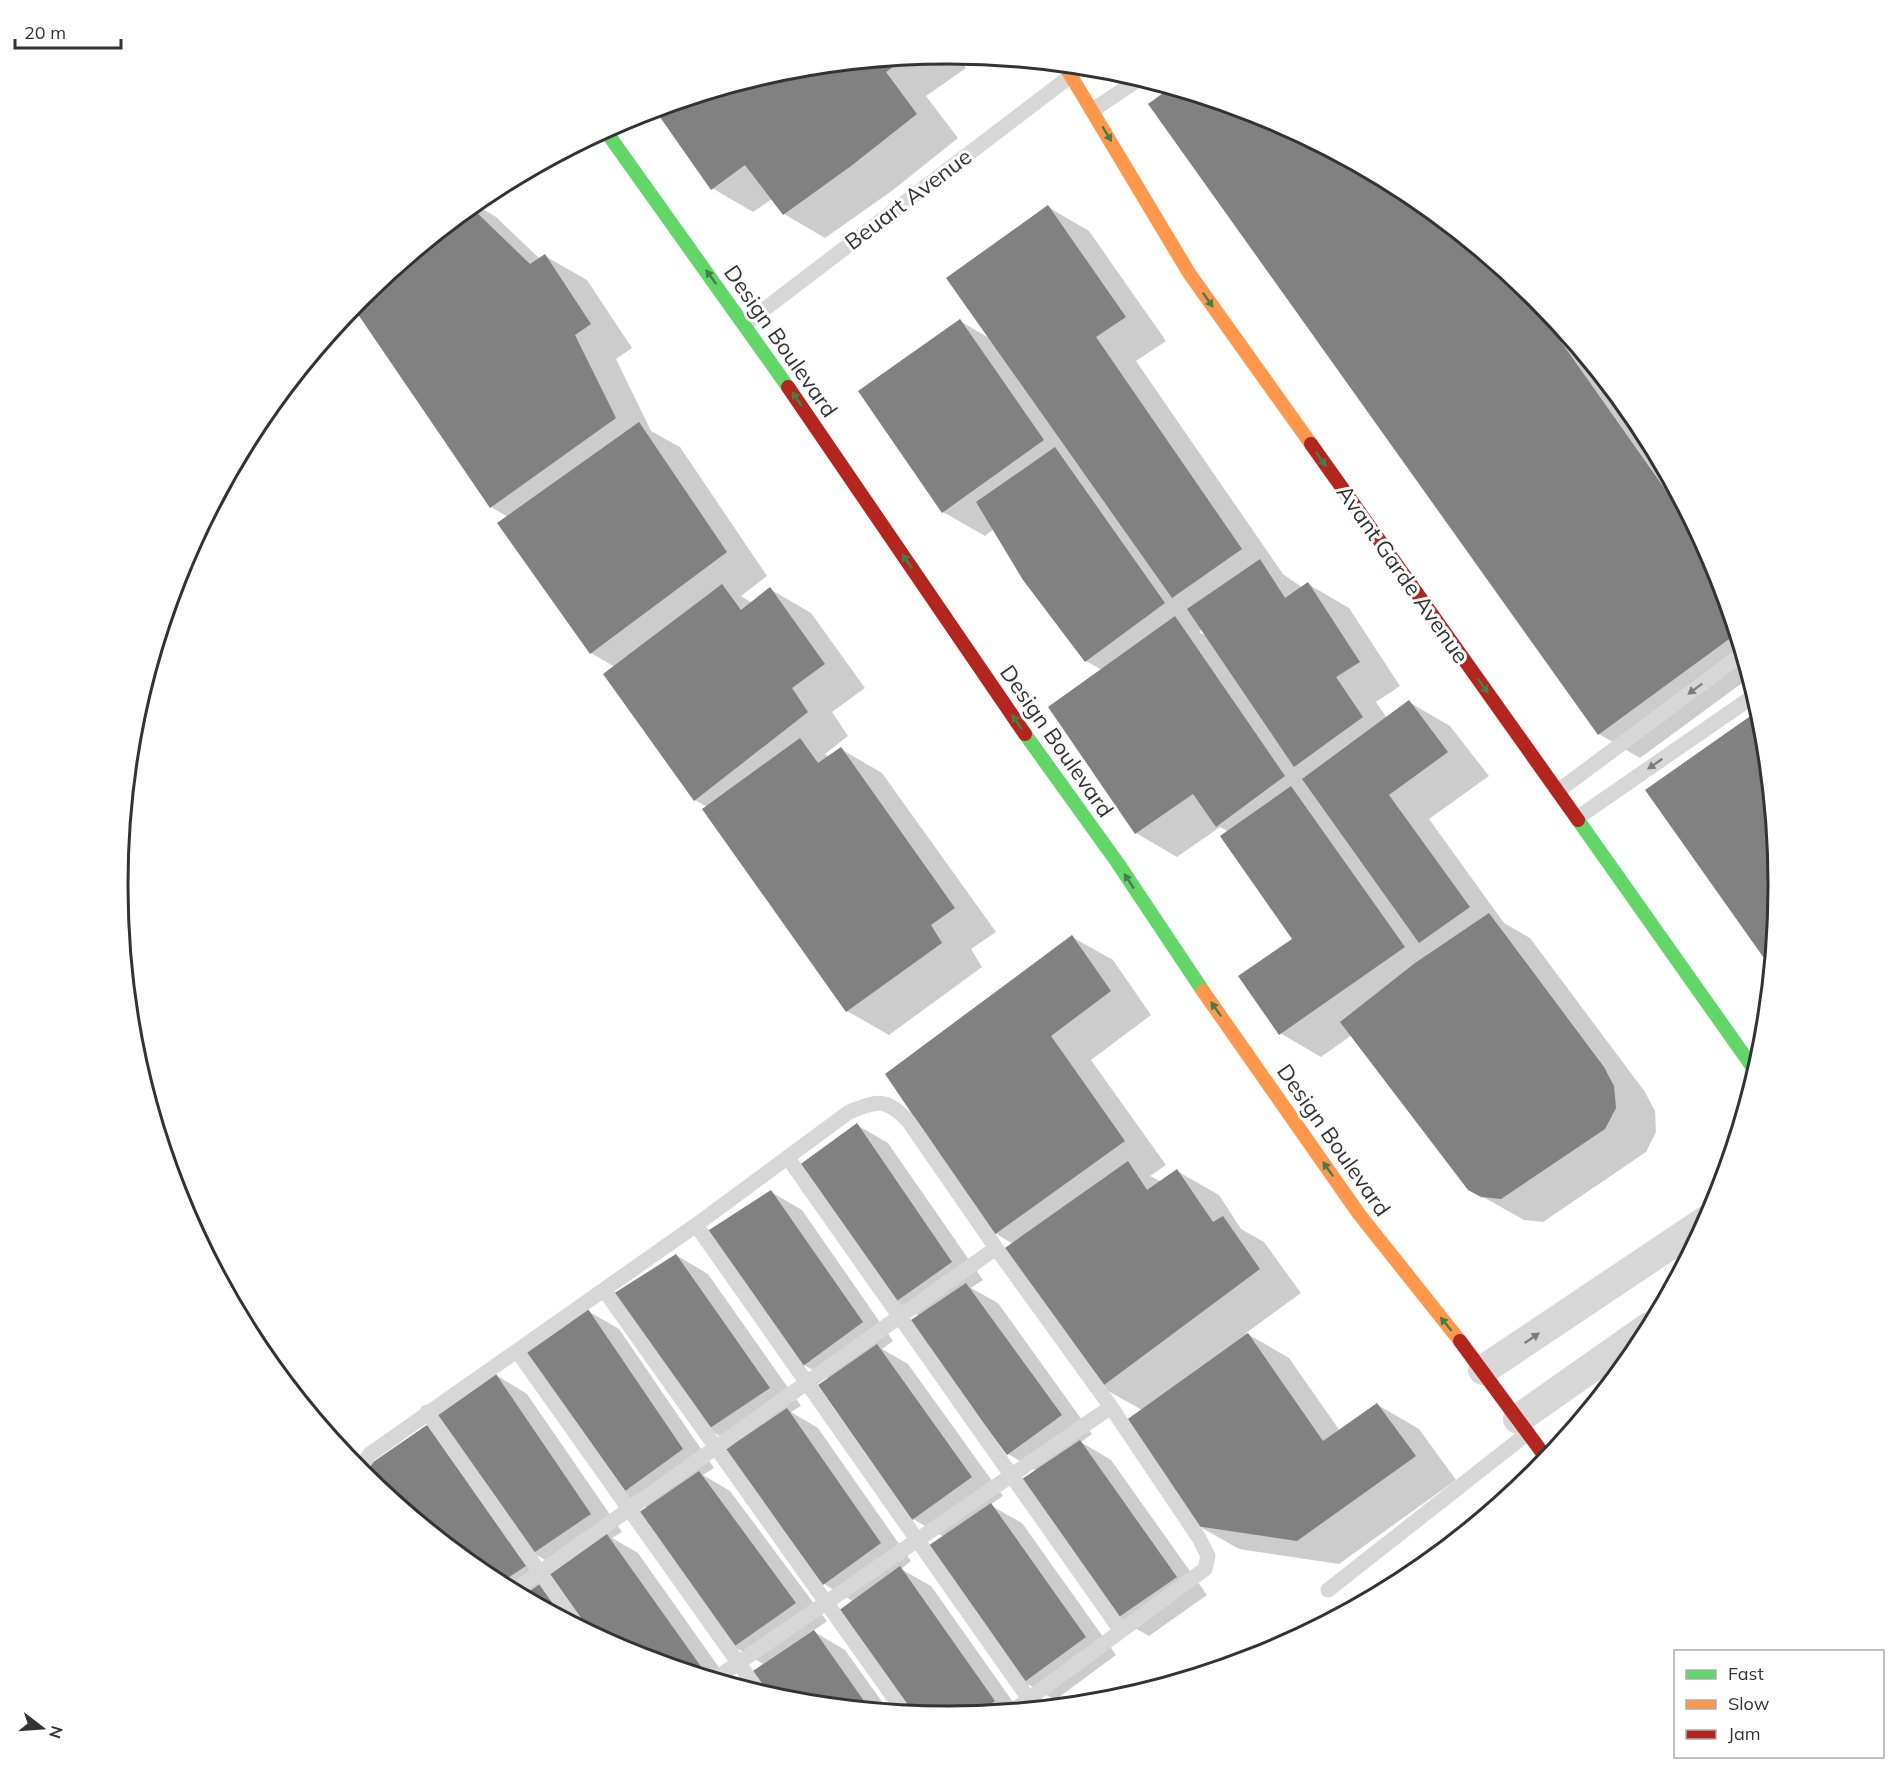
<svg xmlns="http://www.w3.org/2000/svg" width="1896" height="1770" viewBox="0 0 1896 1770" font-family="Mulish,sans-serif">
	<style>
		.shadow { fill: #0003; fill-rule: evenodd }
		.building { fill: #818181 }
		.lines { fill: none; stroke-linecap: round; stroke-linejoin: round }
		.lane { stroke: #d7d7d7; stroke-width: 15 }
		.street { stroke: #d7d7d7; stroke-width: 30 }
		.fast { stroke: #63d668; stroke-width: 14 }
		.slow { stroke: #ff974d; stroke-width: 14 }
		.jam { stroke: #b3261e; stroke-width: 14 }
		.oneway { fill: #497c4b }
		.oneway2 { fill: #7d7d7d }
		.labels { text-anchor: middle; stroke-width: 6; stroke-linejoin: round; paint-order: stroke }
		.street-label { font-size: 22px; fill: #333; stroke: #fff }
		.rim { fill: none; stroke: #333; stroke-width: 3 }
	</style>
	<rect width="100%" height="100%" fill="#fff"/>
	<!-- shadow -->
	<path class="shadow" d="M948 54 956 55 966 68 926 96 958 138 893 190 825 238 784 214 772 199 753 212 712 188 657 109 786 70Z
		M499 187 476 205 496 217 540 259 545 256 587 280 632 348 616 359 651 431 680 447 767 576 741 596 752 603 770 589 811 613 865 688 832 712 848 736 825 754 829 757 841 749 882 773 996 932 971 949 982 967 889 1035 847 1011 707 807 695 800 615 667 591 653 508 517 491 507 354 306 361 297 487 194Z
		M1410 194 1536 298 1639 424 1716 567 1749 678 1640 758 1599 734Z
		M1048 207 1089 231 1166 341 1136 361 1283 574 1303 588 1308 584 1349 608 1400 686 1376 702 1387 718 1409 702 1450 726 1489 776 1429 819 1504 923 1530 938 1645 1092 1655 1111 1656 1132 1646 1152 1543 1222 1524 1220 1469 1189 1352 1035 1321 1057 1280 1033 1294 939 1229 832 1220 827 1177 857 1136 833 1102 670 1086 661 994 529 985 536 943 512 860 392 960 321 989 338ZM1202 629 1208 637 1199 632Z
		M1072 937 1113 960 1151 1015 1091 1060 1166 1165 1150 1176 1162 1182 1177 1171 1219 1195 1241 1229 1264 1242 1301 1293 1246 1333 1289 1358 1340 1431 1378 1405 1419 1429 1456 1480 1339 1564 1239 1549 1197 1525 1142 1410 1101 1387 1013 1244 995 1233Z
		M857 1125 888 1143 983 1280 971 1288 998 1303 1092 1434 1081 1442 1111 1460 1207 1595 1149 1636 1117 1618 1037 1471 1008 1454 920 1316 895 1302Z
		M771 1192 802 1210 893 1341 882 1349 908 1364 1003 1496 990 1505 1022 1523 1116 1655 1055 1700 1024 1682 944 1537 913 1519 829 1379 804 1365Z
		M676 1255 708 1274 801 1406 791 1412 818 1428 911 1561 901 1569 931 1586 1018 1709 948 1716 911 1712 854 1602 824 1584 735 1445 708 1429Z
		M588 1311 619 1329 714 1468 703 1475 730 1491 827 1621 813 1631 845 1650 888 1710 786 1700 767 1694 752 1674 765 1665 733 1646 648 1508 622 1493Z
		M496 1375 527 1394 622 1532 612 1538 638 1553 730 1683 630 1653 486 1576 377 1486 365 1470ZM535 1554 559 1568 549 1575Z"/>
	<!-- building -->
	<path class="building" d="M905 58 886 72 917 114 851 166 783 215 745 165 711 190 655 110 786 70Z
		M1170 88 1266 117 1410 194 1521 285 1703 543 1716 567 1736 634 1598 735 1148 104Z
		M1048 205 1126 317 1096 337 1242 549 1172 598 946 278Z
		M471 207 530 264 545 254 591 324 575 335 616 418 490 508 353 307 361 297Z
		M960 319 1044 440 942 513 858 391Z
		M639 422 727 552 590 654 497 523Z
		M1055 447 1165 603 1085 662 1023 580 976 502Z
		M1260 559 1285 598 1308 582 1360 662 1336 677 1363 717 1294 767 1187 609Z
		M722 584 741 610 770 587 825 664 792 688 808 712 694 801 603 674Z
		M1175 616 1285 776 1216 827 1193 794 1135 834 1048 707Z
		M1409 700 1448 752 1389 795 1470 907 1419 943 1302 779Z
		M1759 710 1763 723 1779 885 1771 968 1645 790Z
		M800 738 818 763 841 747 955 908 931 925 942 943 846 1012 702 809Z
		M1291 786 1405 947 1279 1035 1238 976 1292 939 1220 836Z
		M1489 913 1604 1067 1614 1086 1616 1108 1605 1129 1501 1199 1481 1197 1468 1190 1340 1022 1415 963Z
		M1072 935 1111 991 1051 1036 1125 1141 994 1235 885 1074Z
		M857 1123 952 1262 894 1303 798 1166Z
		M1128 1161 1147 1190 1177 1169 1213 1222 1223 1216 1260 1269 1100 1388 1002 1250Z
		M771 1190 863 1322 803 1366 706 1232Z
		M676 1254 770 1388 707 1430 613 1294Z
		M966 1283 1062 1415 1007 1455 908 1322Z
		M588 1309 683 1449 621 1494 524 1352Z
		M1248 1333 1323 1441 1377 1403 1416 1456 1297 1541 1196 1526 1125 1421Z
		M877 1344 972 1477 912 1520 818 1385Z
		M496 1374 591 1514 532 1554 434 1415Z
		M787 1408 881 1543 823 1585 725 1450Z
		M427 1425 526 1566 500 1583 486 1576 372 1482 363 1469Z
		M1080 1440 1177 1577 1116 1619 1019 1481Z
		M699 1471 796 1603 732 1648 635 1515Z
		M991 1503 1086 1637 1023 1683 925 1548Z
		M606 1533 702 1668 696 1673 630 1653 583 1628 546 1576Z
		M900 1566 995 1701 979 1713 948 1716 909 1712 838 1611Z
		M540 1584 563 1617 523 1596Z
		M814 1630 869 1708 786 1700 764 1693 750 1673Z"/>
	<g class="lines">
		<!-- lane -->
		<path class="lane" d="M1093 110 1139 79
			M745 324 1072 75
			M1558 791 1742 654
			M1577 818 1755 695
			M788 1158 1121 1631
			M696 1225 1029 1699
			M604 1290 904 1712
			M517 1351 759 1692
			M427 1412 577 1625
			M359 1470 370 1454 696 1225 849 1112C878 1100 887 1098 909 1122L996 1248 1111 1407 1199 1538 1208 1556 1205 1569 1015 1709
			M1328 1590 1528 1433
			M514 1591 996 1248
			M715 1679 1111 1407"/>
		<!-- street -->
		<path class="street" d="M1483 1370 1707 1220
			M1518 1419 1649 1327"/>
		<!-- fast -->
		<path class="fast" d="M605 130 788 387
			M1025 734 1117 862 1203 991
			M1578 820 1756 1072"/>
		<!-- slow -->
		<path class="slow" d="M1065 66 1189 273 1311 444
			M1203 991 1359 1214 1460 1341"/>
		<!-- jam -->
		<path class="jam" d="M788 387 1025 734
			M1311 444 1578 820
			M1460 1341 1547 1459"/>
	</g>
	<!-- one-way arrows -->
	<defs><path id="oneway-solid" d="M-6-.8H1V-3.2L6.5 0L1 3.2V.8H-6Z" transform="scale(1.5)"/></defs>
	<g class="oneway">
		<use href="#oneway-solid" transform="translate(1107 134) rotate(59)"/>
		<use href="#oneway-solid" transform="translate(711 277) rotate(-126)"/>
		<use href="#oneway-solid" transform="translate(1208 300) rotate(55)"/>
		<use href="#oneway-solid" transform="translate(797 399) rotate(-124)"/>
		<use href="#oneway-solid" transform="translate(1321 459) rotate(55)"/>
		<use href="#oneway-solid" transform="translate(907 561) rotate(-124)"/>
		<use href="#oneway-solid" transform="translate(1483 686) rotate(54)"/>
		<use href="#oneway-solid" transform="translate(1017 722) rotate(-124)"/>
		<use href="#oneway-solid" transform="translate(1129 881) rotate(-123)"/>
		<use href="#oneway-solid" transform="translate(1216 1009) rotate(-125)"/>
		<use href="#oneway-solid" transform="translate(1328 1169) rotate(-125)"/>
		<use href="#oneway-solid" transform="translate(1446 1324) rotate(-129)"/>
	</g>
	<g class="oneway2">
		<use href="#oneway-solid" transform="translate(1695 689) rotate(143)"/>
		<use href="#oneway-solid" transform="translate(1655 764) rotate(145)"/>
		<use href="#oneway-solid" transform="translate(1532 1338) rotate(-34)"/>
	</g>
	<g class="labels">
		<!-- street labels -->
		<g class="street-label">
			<text transform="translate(908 199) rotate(-37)" y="8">Beuart Avenue</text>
			<text transform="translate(781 341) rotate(55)" y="8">Design Boulevard</text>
			<text transform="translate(1403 574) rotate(55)" y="8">Avant Garde Avenue</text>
			<text transform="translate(1057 741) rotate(55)" y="8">Design Boulevard</text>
			<text transform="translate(1334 1140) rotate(55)" y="8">Design Boulevard</text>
		</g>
	</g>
	<!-- crop -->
	<path d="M0 0H1896V1770H0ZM948 64H948A820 820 0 0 1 1768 884V886A820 820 0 0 1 948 1706H948A820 820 0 0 1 128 886V884A820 820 0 0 1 948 64Z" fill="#fff" fill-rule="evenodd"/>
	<path class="rim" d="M948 64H948A820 820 0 0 1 1768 884V886A820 820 0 0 1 948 1706H948A820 820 0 0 1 128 886V884A820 820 0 0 1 948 64Z"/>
	<!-- legend -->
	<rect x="1674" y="1650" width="210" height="108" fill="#ffffff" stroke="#adadad" stroke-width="1.5"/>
	<rect x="1686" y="1670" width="30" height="9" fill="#63d668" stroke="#adadad" stroke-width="1.5"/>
	<text x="1728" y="1680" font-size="18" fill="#333333">Fast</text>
	<rect x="1686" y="1700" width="30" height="9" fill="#ff974d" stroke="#adadad" stroke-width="1.5"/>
	<text x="1728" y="1710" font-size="18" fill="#333333">Slow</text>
	<rect x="1686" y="1730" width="30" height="9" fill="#b3261e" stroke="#adadad" stroke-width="1.5"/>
	<text x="1728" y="1740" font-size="18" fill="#333333">Jam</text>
	<!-- north arrow -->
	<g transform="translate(42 1728) rotate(107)" stroke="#ffffff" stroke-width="4.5" paint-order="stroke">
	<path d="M0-4.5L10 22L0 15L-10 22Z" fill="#333333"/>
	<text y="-9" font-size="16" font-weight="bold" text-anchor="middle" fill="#333333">N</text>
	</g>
	<!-- scale -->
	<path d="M15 39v9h106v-9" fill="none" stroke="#333333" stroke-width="3"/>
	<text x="24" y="39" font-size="18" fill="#333333" stroke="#ffffff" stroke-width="4.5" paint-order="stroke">20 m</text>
</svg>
